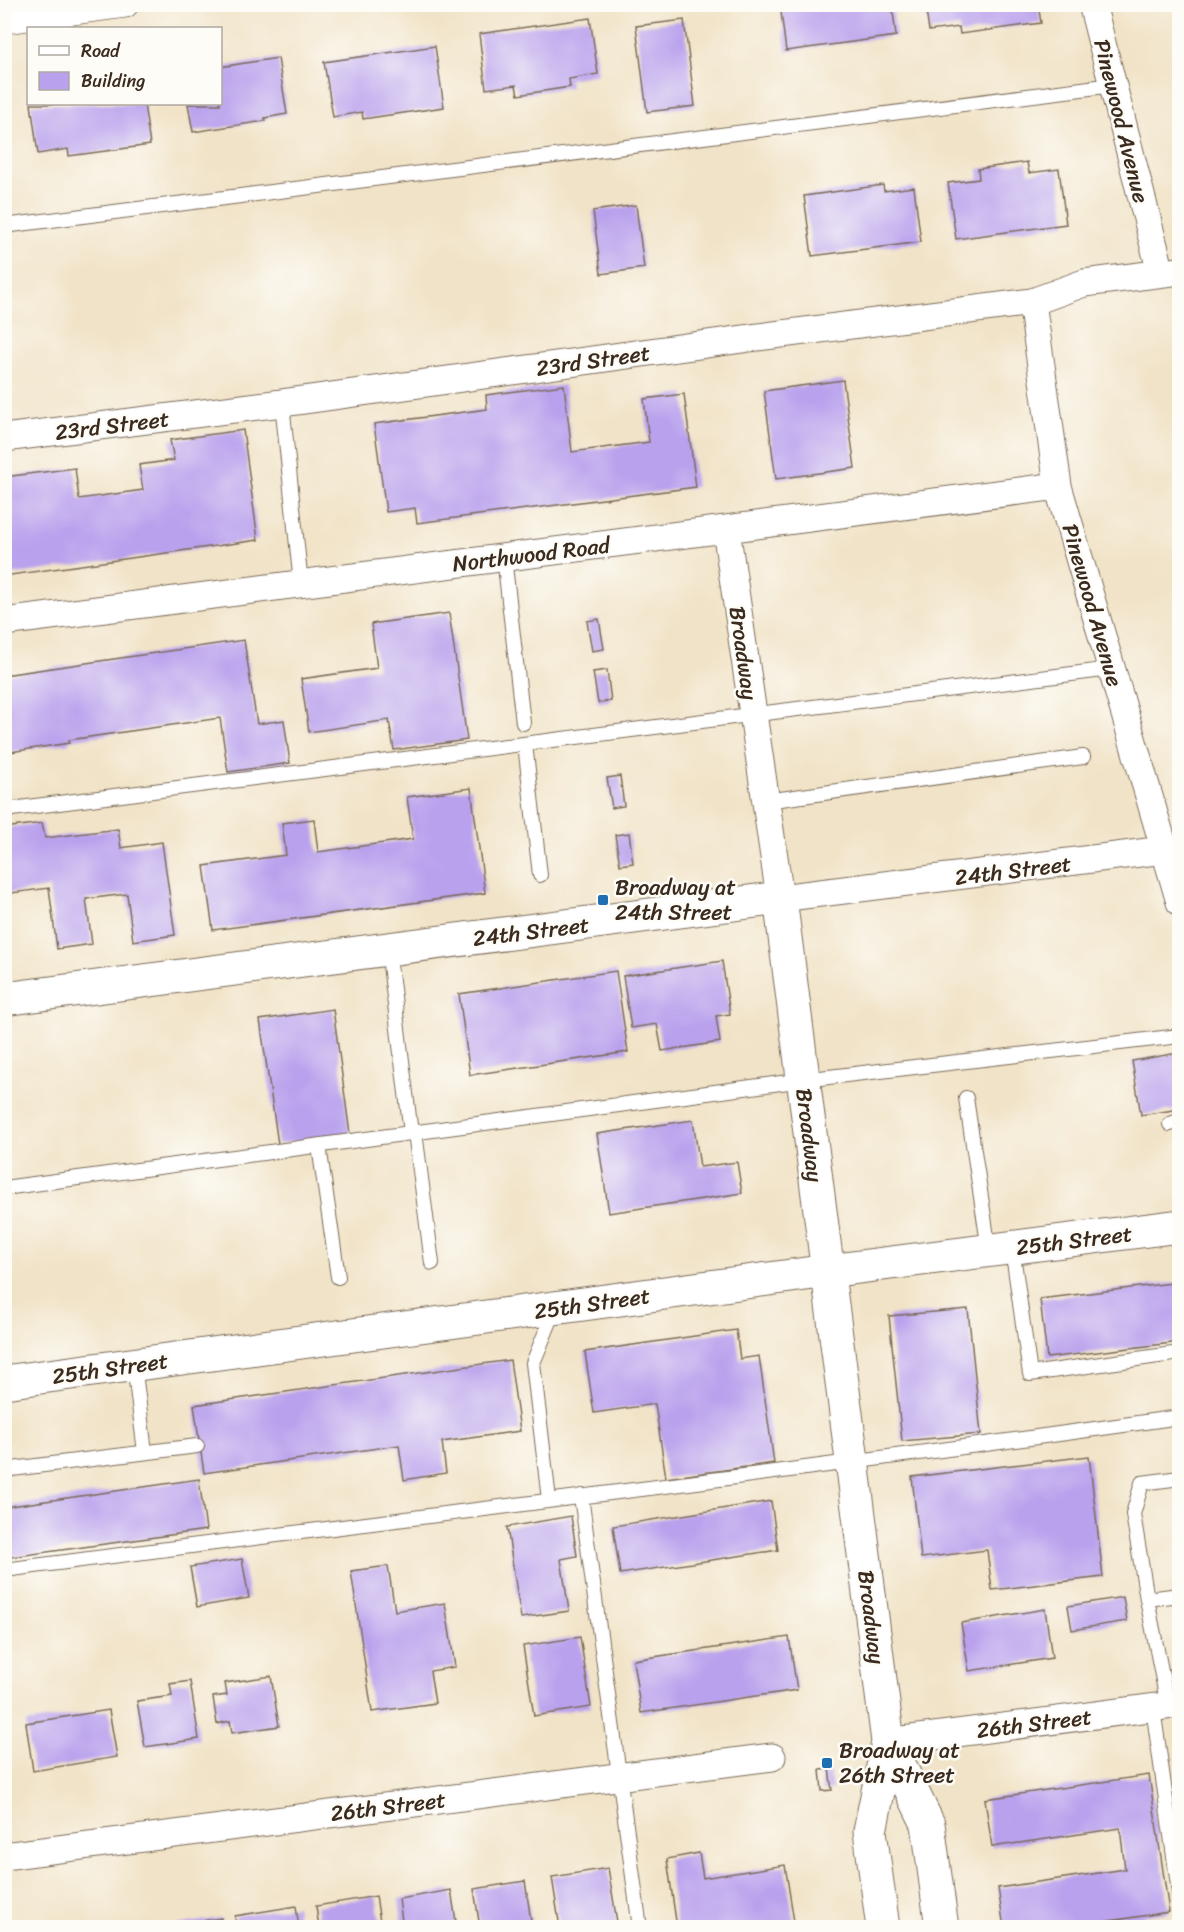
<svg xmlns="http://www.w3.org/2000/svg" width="1184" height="1932" viewBox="0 0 1184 1932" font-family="Sriracha,sans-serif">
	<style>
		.building { fill: #b9a1ed }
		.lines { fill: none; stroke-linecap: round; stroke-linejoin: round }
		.lane-casing { stroke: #7b6b59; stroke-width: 16 }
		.street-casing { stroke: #7b6b59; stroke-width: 29 }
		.secondary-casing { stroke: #7b6b59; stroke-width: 35 }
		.primary-casing { stroke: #7b6b59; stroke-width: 35 }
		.lane { stroke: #fff; stroke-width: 14 }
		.street { stroke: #fff; stroke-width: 27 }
		.secondary { stroke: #fff; stroke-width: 33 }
		.primary { stroke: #fff; stroke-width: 33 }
		.poi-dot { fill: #1f6fb2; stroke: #fdfcf7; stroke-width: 2 }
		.labels { text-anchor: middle; stroke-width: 5; stroke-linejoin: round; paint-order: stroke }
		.street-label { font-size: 22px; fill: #3b2a1e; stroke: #fdfcf7 }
		.poi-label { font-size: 22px; fill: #3b2a1e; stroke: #fdfcf7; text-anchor: start }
	</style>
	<rect width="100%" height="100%" fill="#fdfcf7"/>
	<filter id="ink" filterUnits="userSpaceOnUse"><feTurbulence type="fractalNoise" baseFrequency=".0167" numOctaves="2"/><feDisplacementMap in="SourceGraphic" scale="12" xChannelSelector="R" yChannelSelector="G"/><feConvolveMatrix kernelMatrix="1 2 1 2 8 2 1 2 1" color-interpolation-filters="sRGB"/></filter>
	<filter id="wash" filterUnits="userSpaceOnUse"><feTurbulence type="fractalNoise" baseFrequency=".008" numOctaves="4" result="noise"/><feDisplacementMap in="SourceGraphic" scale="24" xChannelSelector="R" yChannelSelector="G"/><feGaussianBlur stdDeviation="1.35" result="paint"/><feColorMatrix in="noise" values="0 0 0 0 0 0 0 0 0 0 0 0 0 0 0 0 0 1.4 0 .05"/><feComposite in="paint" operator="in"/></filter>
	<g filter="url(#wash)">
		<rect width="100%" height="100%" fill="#f1e3c7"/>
		<g id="blocks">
			<!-- building -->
			<path class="building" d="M780 4H892L896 36 786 51Z
				M925 4H1038L1041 23 960 34 959 27 929 31Z
				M590 18 598 74 569 79 570 87 518 95 516 85 486 89 479 34Z
				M684 20 695 106 647 112 636 26Z
				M435 46 444 107 363 119 362 112 333 117 324 62Z
				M278 58 287 114 265 118V121L193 132 188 104H220V67Z
				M31 104H144L150 145 69 156 68 149 38 154Z
				M1027 162 1029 173 1059 169 1066 224 956 239 948 183 979 179 978 169Z
				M883 185 884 191 914 187 921 242 812 256 804 196Z
				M636 205 644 268 601 274 593 211Z
				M843 380 855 468 776 479 764 391Z
				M564 385 572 452 649 442 644 399 684 394 696 487 417 523 415 508 386 512 374 424 487 409 486 395Z
				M243 430 258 540 4 576V477L75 468 79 499 143 490 139 465 174 460 170 440Z
				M449 613 467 740 394 750 389 720 309 732 301 679 377 668 371 624Z
				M599 619 604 649 592 651 587 621Z
				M244 640 257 724 284 720 290 763 228 772 220 718 69 740V743L4 753V675Z
				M607 670 611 701 598 703 593 672Z
				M620 776 624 806 612 808 607 778Z
				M471 788 485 893 213 930 204 866 286 855 282 823 314 819 318 852 413 839 407 797Z
				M42 823 45 838 118 829 121 848 162 842 175 935 133 941 127 894 86 899 92 944 57 949 49 888 4 894V828Z
				M629 833 633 863 620 865 615 835Z
				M722 961 730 1014 716 1016 720 1042 662 1051 657 1024 631 1028 623 976Z
				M616 971 628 1052 470 1075 459 994Z
				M333 1009 350 1134 278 1144 260 1020Z
				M1177 1053 1180 1070V1109L1141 1115 1132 1061Z
				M693 1120 700 1167 737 1162 742 1193 609 1213 597 1134Z
				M1180 1282V1342L1047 1358 1040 1299Z
				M968 1309 981 1434 902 1441 889 1316Z
				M736 1330 740 1359 759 1356 774 1463 666 1478 655 1404 594 1413 585 1352Z
				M510 1360 520 1431 442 1442 446 1473 404 1480 399 1445 204 1473 194 1405Z
				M1089 1456 1103 1577 992 1590 987 1550 921 1558 912 1477Z
				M199 1479 206 1530 4 1558V1507Z
				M771 1501 778 1550 620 1574 613 1526Z
				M571 1516 577 1556 561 1559 569 1611 521 1618 507 1527Z
				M242 1559 249 1598 197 1607 190 1567Z
				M388 1566 395 1611 445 1603 455 1667 430 1671 435 1703 372 1712 351 1571Z
				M1123 1597 1127 1621 1072 1630 1068 1606Z
				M1045 1609 1052 1658 969 1671 961 1623Z
				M580 1637 591 1707 534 1716 523 1646Z
				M789 1637 797 1690 641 1713 633 1660Z
				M271 1676 279 1726 232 1733 230 1721 217 1724 213 1697 227 1695 225 1683Z
				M190 1681 199 1739 145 1747 137 1701 172 1696 170 1684Z
				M109 1710 117 1757 33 1771 26 1723Z
				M829 1769 832 1790 822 1791 820 1770Z
				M1149 1775 1169 1912 1061 1928H1004L998 1888 1125 1869 1120 1828 992 1847 985 1799Z
				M699 1853 703 1878 785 1865 795 1928H677L667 1859Z
				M608 1868 618 1928H560L552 1877Z
				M525 1881 532 1928H480L474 1889Z
				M451 1890 457 1928H403L399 1899Z
				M376 1896 381 1928H319L316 1906Z
				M296 1906 299 1928H236L235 1916Z
				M221 1918 222 1928H170V1926Z"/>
		</g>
	</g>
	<g filter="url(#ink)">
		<use href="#blocks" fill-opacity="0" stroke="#7b6b59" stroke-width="1.5"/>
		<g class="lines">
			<defs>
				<path id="lane" d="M4 226 1113 85
					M282 403 301 584
					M504 557 523 723
					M525 744 540 875
					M766 801 1083 757
					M4 810 1111 669
					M388 949 411 1133
					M966 1098 989 1250
					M1170 1124 1180 1121
					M415 1132 432 1263
					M319 1146 338 1277
					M4 1188 803 1080 1180 1036
					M1012 1247 1030 1374 1180 1353
					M134 1365 145 1452
					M4 1470 197 1446
					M581 1496 640 1928
					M549 1500 533 1363 555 1309
					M4 1570C396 1519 788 1473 1180 1417
					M1147 1599 1180 1595
					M1168 1706 1147 1599 1133 1514 1142 1483 1180 1478
					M1153 1708 1180 1899"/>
				<path id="street" d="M1092 4 1161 273
					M4 20 125 4
					M1032 302 1058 486 1180 902
					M4 438 282 403 750 338 1032 302 1084 283 1180 271
					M726 529 780 898 1164 850
					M4 622 1058 486
					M888 1742 1180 1704
					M4 1856 772 1757"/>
				<path id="secondary" d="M828 1271 1180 1226"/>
				<path id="primary" d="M4 999 780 898 888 1742 870 1831 883 1928
					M4 1382 828 1271
					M888 1742 928 1824 942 1928"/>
			</defs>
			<!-- lane casing -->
			<use href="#lane" class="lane-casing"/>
			<!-- street casing -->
			<use href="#street" class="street-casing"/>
			<!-- secondary casing -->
			<use href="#secondary" class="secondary-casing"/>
			<!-- primary casing -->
			<use href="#primary" class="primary-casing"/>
			<!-- lane -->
			<use href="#lane" class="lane"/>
			<!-- street -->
			<use href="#street" class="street"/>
			<!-- secondary -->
			<use href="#secondary" class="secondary"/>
			<!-- primary -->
			<use href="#primary" class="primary"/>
		</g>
	</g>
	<!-- markers -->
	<g class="poi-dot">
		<rect x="597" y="894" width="12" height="12" rx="3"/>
		<rect x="821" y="1757" width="12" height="12" rx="3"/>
	</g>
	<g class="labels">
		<!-- street labels -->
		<g class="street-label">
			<text transform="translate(1122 121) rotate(76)" y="8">Pinewood Avenue</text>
			<text transform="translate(593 360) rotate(-8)" y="8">23rd Street</text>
			<text transform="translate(112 425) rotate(-7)" y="8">23rd Street</text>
			<text transform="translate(531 554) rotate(-7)" y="8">Northwood Road</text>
			<text transform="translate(1093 605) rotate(74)" y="8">Pinewood Avenue</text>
			<text transform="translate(744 653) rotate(82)" y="8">Broadway</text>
			<text transform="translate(1013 870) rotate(-7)" y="8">24th Street</text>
			<text transform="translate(531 931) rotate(-7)" y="8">24th Street</text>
			<text transform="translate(810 1135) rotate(83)" y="8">Broadway</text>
			<text transform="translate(1074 1240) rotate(-7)" y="8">25th Street</text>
			<text transform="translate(592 1303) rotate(-8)" y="8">25th Street</text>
			<text transform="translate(110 1368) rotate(-8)" y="8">25th Street</text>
			<text transform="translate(872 1617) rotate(83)" y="8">Broadway</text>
			<text transform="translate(1034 1723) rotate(-7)" y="8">26th Street</text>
			<text transform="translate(388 1806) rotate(-7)" y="8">26th Street</text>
		</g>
		<!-- poi labels -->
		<g class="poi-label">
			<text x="615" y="895">Broadway at<tspan x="615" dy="25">24th Street</tspan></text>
			<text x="839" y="1758">Broadway at<tspan x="839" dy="25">26th Street</tspan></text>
		</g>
	</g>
	<!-- margin -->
	<rect width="1184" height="1932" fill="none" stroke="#fdfcf7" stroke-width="24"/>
	<!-- legend -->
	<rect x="27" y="27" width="195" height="78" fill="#fdfcf7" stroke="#afa8a0" stroke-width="1.5"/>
	<rect x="39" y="46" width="30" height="9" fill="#ffffff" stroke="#afa8a0" stroke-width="1.5"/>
	<text x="81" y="57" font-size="18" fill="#3b2a1e">Road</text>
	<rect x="39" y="72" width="30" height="18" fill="#b9a1ed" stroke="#afa8a0" stroke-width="1.5"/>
	<text x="81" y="87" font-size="18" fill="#3b2a1e">Building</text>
</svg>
